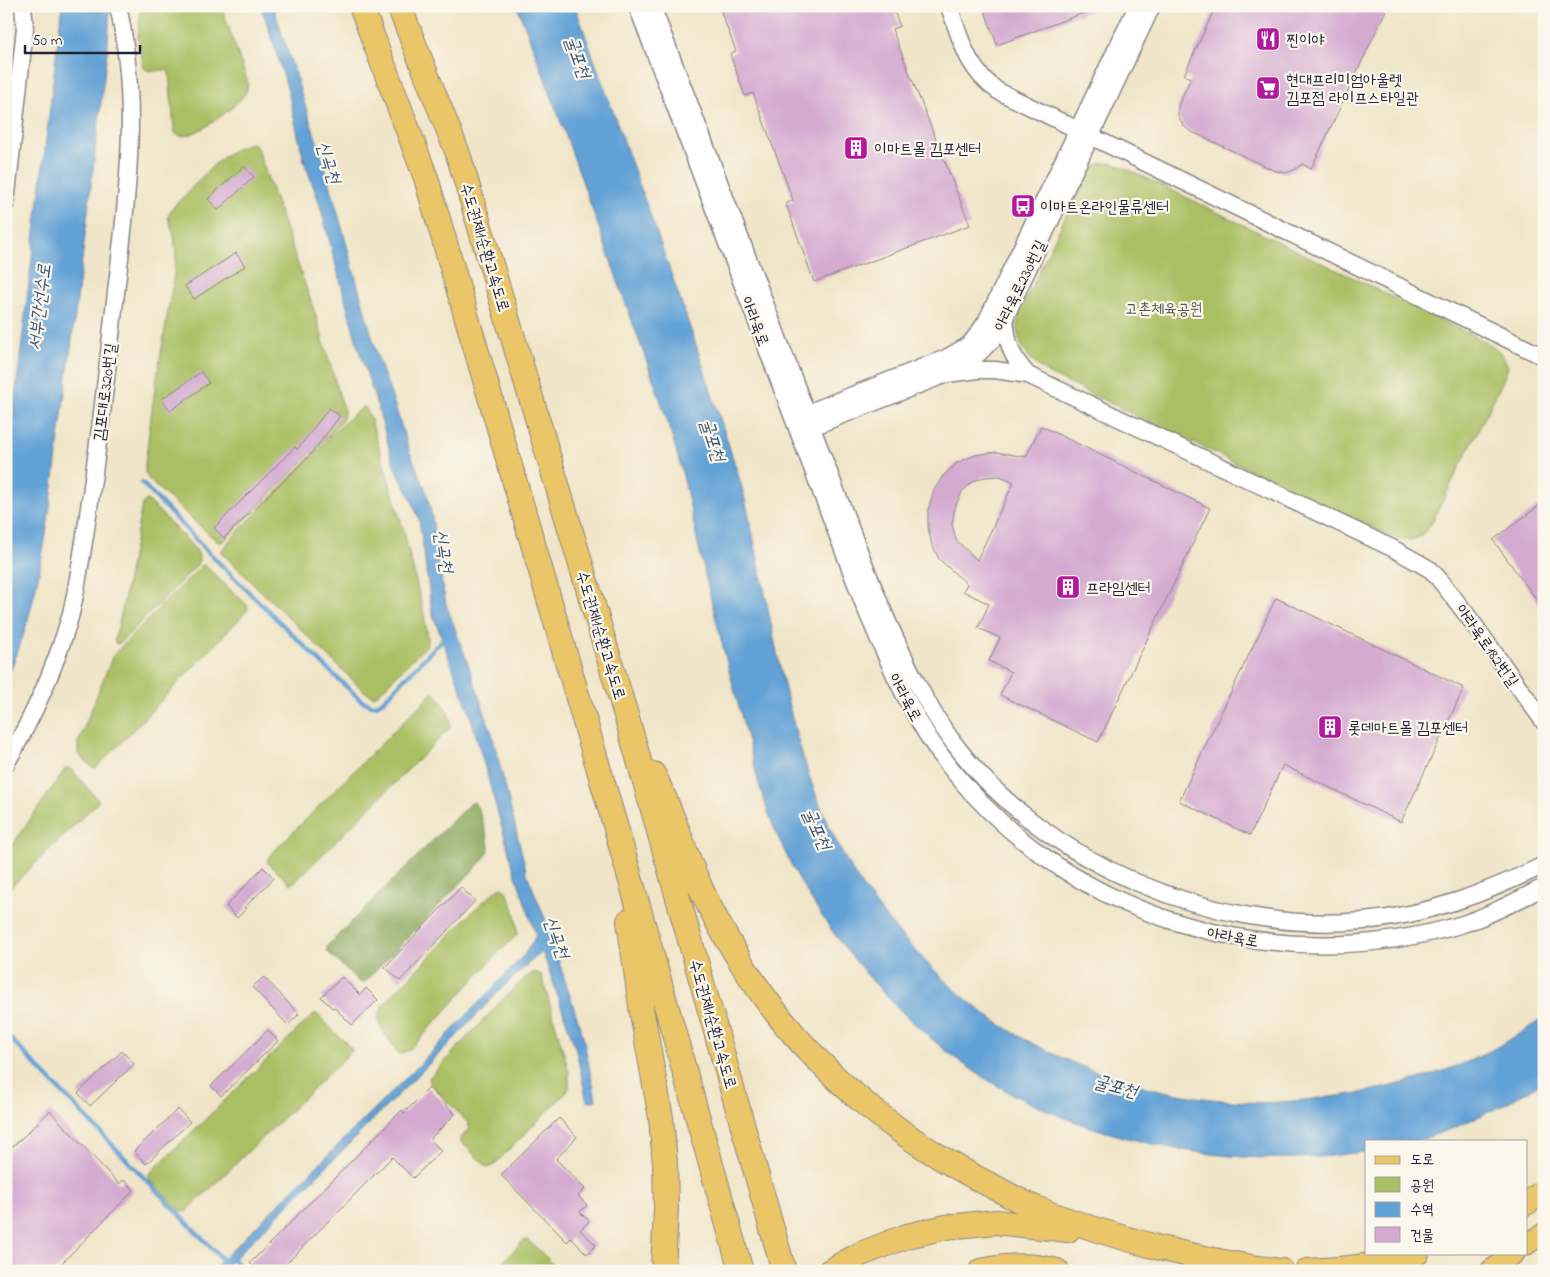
<svg xmlns="http://www.w3.org/2000/svg" width="1550" height="1277" viewBox="0 0 1550 1277" font-family="'Indie Flower','Poor Story',sans-serif">
	<style>
		.green { fill: #aabf64; stroke: #667050 }
		.forest { fill: #87a65a; stroke: #54644a }
		.water { fill: #63a2d6; stroke: #426288 }
		.lines { fill: none; stroke-linecap: round; stroke-linejoin: round }
		.stream { stroke: #63a2d6; stroke-width: 4.5 }
		.building { fill: #d4aad1; fill-rule: evenodd }
		.minor-casing { stroke: #898482; stroke-width: 19 }
		.major-casing { stroke: #898482; stroke-width: 22 }
		.highway-casing { stroke: #898482; stroke-width: 26 }
		.minor { stroke: #fff; stroke-width: 16 }
		.major { stroke: #ebc669; stroke-width: 20 }
		.highway { stroke: #ebc669; stroke-width: 24 }
		.labels { text-anchor: middle; stroke-width: 4.5; stroke-linejoin: round; paint-order: stroke }
		.poi-label { font-size: 16px; fill: #22223b; stroke: #fbf7ec; text-anchor: start }
		.street-label { font-size: 16px; fill: #22223b; stroke: #fbf7ec }
		.park-label { font-size: 16px; fill: #525949; stroke: #fbf7ec }
		.water-label { font-size: 18px; font-style: italic; fill: #3c5579; stroke: #fbf7ec }
	</style>
	<rect width="100%" height="100%" fill="#fbf7ec"/>
	<filter id="ink" filterUnits="userSpaceOnUse"><feTurbulence type="fractalNoise" baseFrequency=".02" numOctaves="2"/><feDisplacementMap in="SourceGraphic" scale="10" xChannelSelector="R" yChannelSelector="G"/><feConvolveMatrix kernelMatrix="1 2 1 2 8 2 1 2 1" color-interpolation-filters="sRGB"/></filter>
	<filter id="wash" filterUnits="userSpaceOnUse"><feTurbulence type="fractalNoise" baseFrequency=".0096" numOctaves="4" result="noise"/><feDisplacementMap in="SourceGraphic" scale="20" xChannelSelector="R" yChannelSelector="G"/><feGaussianBlur stdDeviation="1.12" result="paint"/><feColorMatrix in="noise" values="0 0 0 0 0 0 0 0 0 0 0 0 0 0 0 0 0 1.4 0 .05"/><feComposite in="paint" operator="in"/></filter>
	<g filter="url(#wash)">
		<rect width="100%" height="100%" fill="#f0e5c8"/>
		<!-- green -->
		<path class="green" d="M141 6H221L248 83C248 87 247 90 245 94 237 106 191 142 178 135 175 134 175 132 174 129L169 73 168 70C160 69 151 74 144 68L138 37Z
			M251 143 255 145 258 150 316 316 344 411C344 420 339 425 333 432L226 539 222 542H218L151 482 145 473V464L154 395 173 282 176 254 174 235 168 217C171 207 180 200 187 193 205 174 224 150 251 143Z
			M1103 163H1112L1121 166 1476 337C1490 344 1503 350 1508 367L1502 383 1431 524C1418 544 1405 543 1385 534L1049 374C1027 360 1012 340 1019 313L1084 178C1089 169 1093 166 1103 163Z
			M364 406 369 414 404 532 423 610 428 637V643L425 647 378 694 373 696 364 691 223 554 222 550 229 541 350 417Z
			M146 500 150 502 196 550C200 556 200 560 196 566L135 628 120 643 116 644 114 640 120 620 142 505Z
			M204 565 246 604 248 608 247 611 111 753 97 767 93 768 78 754V743L113 655 201 566Z
			M434 693C442 699 453 718 450 728L295 882 290 884 267 862 270 855 431 694Z
			M66 768 71 769 99 801 6 892V854Z
			M502 887C511 893 519 925 517 935L498 953 417 1042 409 1050 400 1054C396 1050 393 1046 390 1041 380 1027 374 1020 384 1004L474 910 498 889Z
			M534 972 540 974 542 977 569 1072V1088L565 1094 495 1164 491 1167H487L461 1142V1138L468 1130 469 1124 430 1083 429 1078 509 993 524 979Z
			M314 1014H317L352 1049V1051L186 1212 180 1211 149 1179V1174Z
			M527 1240 537 1248 560 1271H494L523 1241Z"/>
		<!-- forest -->
		<path class="forest" d="M474 802C479 807 490 842 489 849 489 853 485 856 483 860L365 982 362 983 359 982 328 952 327 946 468 805Z"/>
		<!-- water -->
		<path class="water" d="M62 6H110L108 43C93 170 78 297 61 423 50 506 41 604 6 681V475Z
			M260 6H273L326 170 378 358 394 403 410 453 426 490 432 516 439 568 446 604 467 661 492 734 527 874 544 916 583 1036 596 1100 587 1102 576 1050 543 953H540L501 989 452 1041 222 1271H211L427 1057 524 955 532 943 536 935 514 870 469 711 432 612 419 519 410 496 397 472 393 462 379 411 358 347 319 202 304 161 287 87 266 20Z
			M517 6H575C617 124 661 242 701 360 715 404 730 447 743 491 750 518 755 546 761 574 781 671 797 772 846 860 864 892 887 921 913 948 938 975 965 1001 995 1021 1069 1070 1157 1097 1245 1102 1270 1104 1296 1101 1321 1098 1365 1094 1405 1084 1446 1070 1456 1066 1468 1062 1478 1057 1501 1046 1522 1032 1544 1018V1081L1525 1093 1495 1109 1454 1128 1417 1141H1366V1152C1350 1153 1335 1156 1319 1157 1204 1165 1071 1135 975 1072 931 1042 892 1005 858 964 820 919 785 862 766 806 758 784 753 760 747 737 732 683 718 629 705 574 695 533 688 491 676 450 659 391 636 334 616 276 584 186 552 95 517 6Z"/>
		<g class="lines">
			<!-- stream -->
			<path class="stream" d="M142 483 215 559 333 674 362 701 372 705H377L384 700 446 636
				M6 1034 225 1262
				M231 1258 243 1271"/>
		</g>
		<g id="blocks">
			<!-- building -->
			<path class="building" d="M736 6H892L900 26 892 29 970 225 814 282 786 204 793 200 753 93 745 96 730 54 736 51 721 12Z
				M983 6H1097V8L997 45Z
				M1216 6H1388L1311 169 1302 164 1294 170 1286 173 1273 170 1190 131 1183 125 1178 115V106L1191 78 1184 75Z
				M244 166 254 177 218 210 208 199Z
				M236 253 245 266 194 299 185 286Z
				M201 372 209 383 170 411 162 399Z
				M329 408 340 416 311 454 224 538 214 528 295 447 297 450Z
				M1041 426 1210 508 1098 742 1000 695 1011 672 989 661 1000 638 978 628 989 604 963 591 967 584 939 559 932 545 928 528V510L934 490 943 476 957 463 975 455 996 452 1026 457ZM1000 476 1014 482 977 560 956 540 952 524 955 507 962 492 972 482 984 477Z
				M1544 502V610L1493 540Z
				M1276 598 1464 688 1401 822 1283 765 1250 835 1179 801Z
				M263 867 274 878 244 908 246 909 237 918 226 906Z
				M461 887 475 901 400 981 385 967Z
				M264 977 299 1014 288 1025 252 987Z
				M342 977 360 995 366 988 378 1000 352 1025 334 1007 332 1008 321 997Z
				M268 1030 278 1041 221 1096 211 1086Z
				M122 1051 134 1064 90 1106 78 1093Z
				M429 1088 455 1114 430 1139 441 1151 413 1178 392 1157 279 1271H258L250 1263 402 1110 404 1113Z
				M178 1109 190 1122 146 1164 134 1151Z
				M50 1111 119 1184 124 1180 134 1190 54 1271H6V1153Z
				M559 1118 577 1137 556 1159 585 1189 578 1196 587 1205 580 1212 589 1221 580 1230 596 1245 587 1254 571 1238 567 1242 501 1175Z"/>
		</g>
	</g>
	<g filter="url(#ink)">
		<use href="#blocks" fill-opacity="0" stroke="#898482" stroke-width="1"/>
		<g class="lines">
			<defs>
				<path id="minor" d="M637 6 864 605C889 663 913 723 954 772 1075 922 1280 979 1463 924 1491 915 1518 900 1544 887
					M652 6C710 156 766 307 823 457 844 511 864 566 887 620 906 662 925 704 953 742 1043 863 1214 935 1364 921 1428 915 1486 893 1544 865
					M949 6C961 40 967 70 998 91L1544 357
					M6 203 25 28 23 6
					M1005 318C1007 343 1011 357 1028 375
					M947 374 978 370H995L1028 375 1392 548 1419 563 1431 570 1439 579 1467 615 1544 722
					M797 417 946 358 969 345 977 335 986 322 1137 6
					M802 431 959 369 971 361 993 339 1008 311 1152 6
					M6 764C33 717 55 669 70 617 76 595 79 571 83 548 90 504 96 458 102 413 108 362 114 310 120 258 130 173 137 91 118 6"/>
				<path id="major" d="M1526 1245 1544 1233
					M1490 1271 1515 1253"/>
				<path id="highway" d="M361 6 426 178 618 835 741 1271
					M399 6 458 154 628 722 784 1271
					M653 774C670 807 680 839 694 873 707 904 724 935 742 964 802 1061 894 1138 996 1188 1009 1195 1023 1203 1038 1209 1078 1225 1119 1237 1160 1248 1201 1258 1241 1267 1282 1271
					M629 921 642 1013 661 1118 665 1163 666 1208 663 1271
					M1526 1203 1544 1192
					M830 1271 861 1254 907 1236 946 1227 996 1222 1068 1230
					M981 1271C1007 1265 1032 1264 1057 1271
					M1307 1271C1344 1269 1382 1266 1417 1253"/>
			</defs>
			<!-- minor casing -->
			<use href="#minor" class="minor-casing"/>
			<!-- major casing -->
			<use href="#major" class="major-casing"/>
			<!-- highway casing -->
			<use href="#highway" class="highway-casing"/>
			<!-- minor -->
			<use href="#minor" class="minor"/>
			<!-- major -->
			<use href="#major" class="major"/>
			<!-- highway -->
			<use href="#highway" class="highway"/>
		</g>
	</g>
	<!-- icons -->
	<defs>
		<symbol id="restaurant-square" viewBox="-11 -11 22 22"><rect x="-9" y="-9" width="18" height="18" rx="4" fill="#b5179e" stroke="#fbf7ec"/><path d="M-5-6h1v4h1v-4h1v4h1v-4h1v5L-1.5 .5V6h-2V.5L-5-1ZM5-6V6H3V1.5H1.5Q1.5-4 5-6Z" fill="#fff"/></symbol>
		<symbol id="supermarket-square" viewBox="-11 -11 22 22"><rect x="-9" y="-9" width="18" height="18" rx="4" fill="#b5179e" stroke="#fbf7ec"/><path d="M-6-5.5h2.5l.6 2H6L4.5 2H-2.5L-4.4-4H-6ZM-1.5 3.2a1.3 1.3 0 1 0 .1 0ZM3 3.2a1.3 1.3 0 1 0 .1 0Z" fill="#fff"/></symbol>
		<symbol id="building-square" viewBox="-11 -11 22 22"><rect x="-9" y="-9" width="18" height="18" rx="4" fill="#b5179e" stroke="#fbf7ec"/><path d="M-4-6H4V6H1V3H-1V6H-4ZM-2.5-4.3h1.7v1.8h-1.7ZM.8-4.3h1.7v1.8H.8ZM-2.5-1h1.7V.8h-1.7ZM.8-1h1.7V.8H.8Z" fill="#fff"/></symbol>
		<symbol id="bus-square" viewBox="-11 -11 22 22"><rect x="-9" y="-9" width="18" height="18" rx="4" fill="#b5179e" stroke="#fbf7ec"/><path d="M-5-6H5V4H4V6H2V4H-2V6H-4V4H-5ZM-3.5-4V0h7V-4ZM-3.5 1.2v1.5H-2V1.2ZM2 1.2v1.5H3.5V1.2Z" fill="#fff"/></symbol>
	</defs>
	<g fill-rule="evenodd">
		<use href="#restaurant-square" x="1254" y="25" width="28" height="28"/>
		<use href="#supermarket-square" x="1254" y="74" width="28" height="28"/>
		<use href="#building-square" x="842" y="134" width="28" height="28"/>
		<use href="#bus-square" x="1009" y="192" width="28" height="28"/>
		<use href="#building-square" x="1054" y="573" width="28" height="28"/>
		<use href="#building-square" x="1316" y="713" width="28" height="28"/>
	</g>
	<g class="labels">
		<!-- poi labels -->
		<g class="poi-label">
			<text x="1286" y="45">찐이야</text>
			<text x="1286" y="85">현대프리미엄아울렛<tspan x="1286" dy="18">김포점 라이프스타일관</tspan></text>
			<text x="874" y="154">이마트몰 김포센터</text>
			<text x="1040" y="212">이마트온라인물류센터</text>
			<text x="1086" y="593">프라임센터</text>
			<text x="1348" y="733">롯데마트몰 김포센터</text>
		</g>
		<!-- street labels -->
		<g class="street-label">
			<text transform="translate(486 247) rotate(73)" y="6">수도권제1순환고속도로</text>
			<text transform="translate(1019 285) rotate(-64)" y="6">아라육로230번길</text>
			<text transform="translate(756 321) rotate(69)" y="6">아라육로</text>
			<text transform="translate(104 392) rotate(-83)" y="6">김포대로320번길</text>
			<text transform="translate(602 635) rotate(73)" y="6">수도권제1순환고속도로</text>
			<text transform="translate(1488 645) rotate(55)" y="6">아라육로182번길</text>
			<text transform="translate(906 697) rotate(62)" y="6">아라육로</text>
			<text transform="translate(1233 936) rotate(10)" y="6">아라육로</text>
			<text transform="translate(714 1024) rotate(74)" y="6">수도권제1순환고속도로</text>
		</g>
		<!-- park labels -->
		<g class="park-label">
			<text x="1164" y="314">고촌체육공원</text>
		</g>
		<!-- water labels -->
		<g class="water-label">
			<text transform="translate(578 57) rotate(70)" y="6">굴포천</text>
			<text transform="translate(329 162) rotate(73)" y="6">신곡천</text>
			<text transform="translate(39 307) rotate(-83)" y="6">서부간선수로</text>
			<text transform="translate(713 440) rotate(72)" y="6">굴포천</text>
			<text transform="translate(444 551) rotate(81)" y="6">신곡천</text>
			<text transform="translate(817 829) rotate(65)" y="6">굴포천</text>
			<text transform="translate(557 937) rotate(71)" y="6">신곡천</text>
			<text transform="translate(1116 1086) rotate(15)" y="6">굴포천</text>
		</g>
	</g>
	<!-- margin -->
	<rect width="1550" height="1277" fill="none" stroke="#fbf7ec" stroke-width="25"/>
	<!-- legend -->
	<rect x="1365" y="1140" width="162" height="115" fill="#fbf7ec" stroke="#a4a2a5"/>
	<rect x="1375" y="1156" width="25" height="8" fill="#ebc669" stroke="#a4a2a5"/>
	<text x="1410" y="1164" font-size="15" fill="#22223b">도로</text>
	<rect x="1375" y="1177" width="25" height="15" fill="#aabf64" stroke="#a4a2a5"/>
	<text x="1410" y="1190" font-size="15" fill="#22223b">공원</text>
	<rect x="1375" y="1202" width="25" height="15" fill="#63a2d6" stroke="#a4a2a5"/>
	<text x="1410" y="1214" font-size="15" fill="#22223b">수역</text>
	<rect x="1375" y="1227" width="25" height="15" fill="#d4aad1" stroke="#a4a2a5"/>
	<text x="1410" y="1240" font-size="15" fill="#22223b">건물</text>
	<!-- scale -->
	<path d="M25 45v8h115v-8" fill="none" stroke="#22223b" stroke-width="2.5"/>
	<text x="32" y="45" font-size="15" fill="#22223b" stroke="#fbf7ec" stroke-width="4" paint-order="stroke">50 m</text>
</svg>
